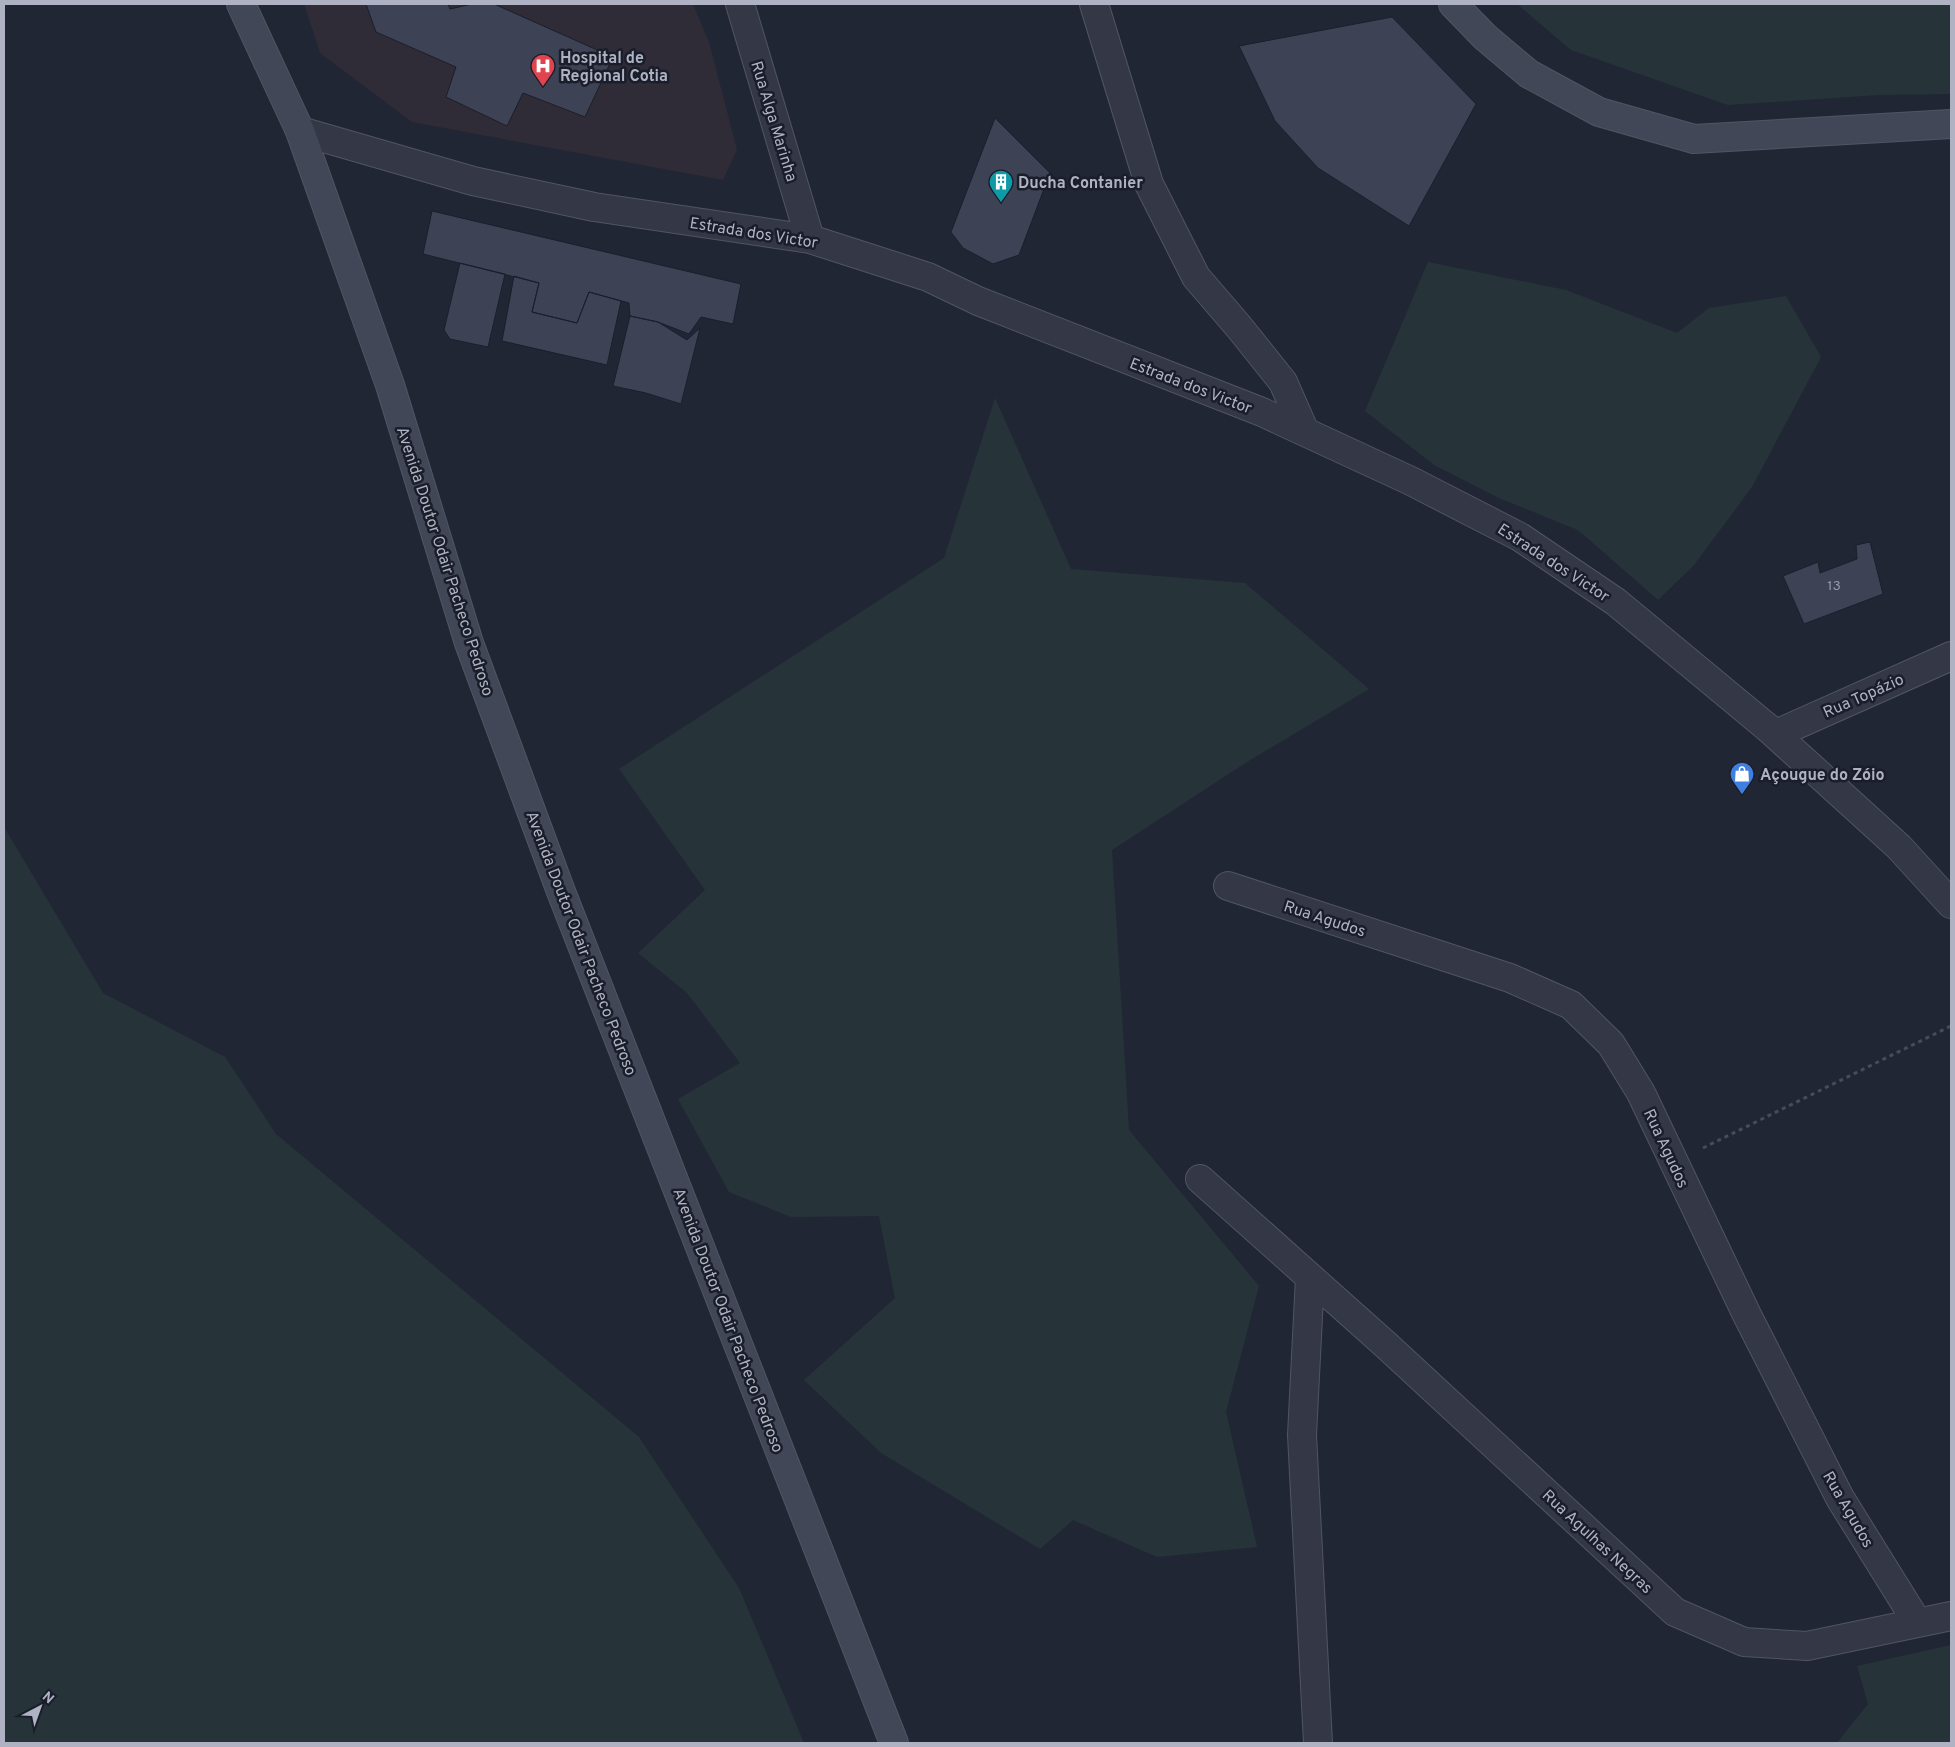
<svg xmlns="http://www.w3.org/2000/svg" width="1955" height="1747" viewBox="0 0 1955 1747" font-family="Overpass,sans-serif">
	<style>
		.medical { fill: #2f2b37 }
		.green { fill: #263439 }
		.building { fill: #3d4355; stroke: #1b1f2c }
		.lines { fill: none; stroke-linecap: round; stroke-linejoin: round }
		.minor-casing { stroke: #515563; stroke-width: 30 }
		.tertiary-casing { stroke: #515563; stroke-width: 30 }
		.secondary-casing { stroke: #515563; stroke-width: 30 }
		.path { stroke: #424f55; stroke-width: 3; stroke-dasharray: 4 4; stroke-linecap: butt }
		.minor { stroke: #343846; stroke-width: 28 }
		.tertiary { stroke: #343846; stroke-width: 28 }
		.secondary { stroke: #424758; stroke-width: 28 }
		.labels { text-anchor: middle; stroke-width: 5; stroke-linejoin: round; paint-order: stroke }
		.number-label { font-size: 14px; fill: #9296a7 }
		.poi-label { font-size: 16px; font-weight: bold; fill: #aeb2c2; stroke: #1a1d2a; text-anchor: start }
		.street-label { font-size: 16px; fill: #aeb2c2; stroke: #1a1d2a }
	</style>
	<rect width="100%" height="100%" fill="#212635"/>
	<!-- medical -->
	<path class="medical" d="M304 4H693L709 42 737 150 723 180 412 122 320 53Z"/>
	<!-- green -->
	<path class="green" d="M1517 4H1951V94L1878 95 1728 105 1571 50Z
		M1428 262 1566 290 1677 333 1709 308 1786 296 1821 357 1752 487 1694 565 1658 600 1578 530 1499 498 1434 465 1365 411Z
		M995 398 1071 569 1245 583 1369 689 1247 762 1112 850 1129 1130 1259 1286 1226 1412 1257 1547 1157 1557 1073 1520 1040 1549 881 1453 804 1380 895 1298 879 1216 791 1217 729 1192 678 1099 740 1063 687 993 638 953 705 890 619 769 944 558Z
		M4 827 103 993 225 1057 276 1134 639 1437 739 1588 804 1743H4Z
		M1951 1645V1743H1837L1868 1704 1857 1666Z"/>
	<!-- building -->
	<path class="building" d="M366 4H448L450 9 472 4H494L613 57 585 117 523 93 507 126 446 97 456 67 376 32Z
		M1392 17 1476 104 1409 226 1318 168 1275 121 1239 46Z
		M995 118 1050 173 1019 255 993 264 963 248 951 232Z
		M432 211 741 284 733 324 701 317 689 334 658 322 630 316 629 303 589 292 577 323 532 312 539 283 423 254Z
		M460 263 505 274 488 347 450 339 444 330Z
		M514 276 539 283 532 312 577 323 589 292 621 301 607 365 502 341Z
		M630 316 658 322 687 340 700 328 681 404 646 393 613 386Z
		M1870 542 1883 594 1804 624 1783 576 1818 562 1820 573 1857 559 1856 545Z"/>
	<g class="lines">
		<defs>
			<path id="minor" d="M740 4 810 239
				M1094 4 1149 184 1196 277 1239 327 1283 382 1305 432
				M300 131 473 181 594 207 810 239 928 277 978 301 1262 412 1411 481 1520 537 1616 602 1768 728
				M1776 734 1951 656
				M1228 886 1510 978 1571 1005 1611 1044 1641 1093 1747 1315 1840 1498 1917 1622
				M1200 1179 1386 1345 1675 1612 1744 1642 1807 1646 1951 1616
				M1310 1277 1302 1435 1318 1743"/>
			<path id="tertiary" d="M1768 728 1899 847 1951 904"/>
			<path id="secondary" d="M241 4 300 131 390 385 469 643 560 889 894 1743
				M1453 4 1485 37 1529 74 1599 112 1694 139 1951 124"/>
		</defs>
		<!-- minor casing -->
		<use href="#minor" class="minor-casing"/>
		<!-- tertiary casing -->
		<use href="#tertiary" class="tertiary-casing"/>
		<!-- secondary casing -->
		<use href="#secondary" class="secondary-casing"/>
		<!-- path -->
		<path class="path" d="M1703 1148 1951 1026"/>
		<!-- minor -->
		<use href="#minor" class="minor"/>
		<!-- tertiary -->
		<use href="#tertiary" class="tertiary"/>
		<!-- secondary -->
		<use href="#secondary" class="secondary"/>
	</g>
	<!-- icons -->
	<defs>
		<symbol id="hospital-pin" viewBox="-11 -11 22 30"><path d="M0 17L-7.5 6A9.5 9.5 0 1 1 7.5 6Z" fill="#e0444e" stroke="#1a1d2a"/><path d="M-5-5h3v3.5h4V-5h3V5h-3V1.5h-4V5h-3Z" fill="#fff"/></symbol>
		<symbol id="building-pin" viewBox="-11 -11 22 30"><path d="M0 17L-7.5 6A9.5 9.5 0 1 1 7.5 6Z" fill="#0f9aa8" stroke="#1a1d2a"/><path d="M-4-6H4V6H1V3H-1V6H-4ZM-2.5-4.3h1.7v1.8h-1.7ZM.8-4.3h1.7v1.8H.8ZM-2.5-1h1.7V.8h-1.7ZM.8-1h1.7V.8H.8Z" fill="#fff"/></symbol>
		<symbol id="shop-pin" viewBox="-11 -11 22 30"><path d="M0 17L-7.5 6A9.5 9.5 0 1 1 7.5 6Z" fill="#3f7fe0" stroke="#1a1d2a"/><path d="M-5-2.5h2.3a2.7 3.5 0 0 1 5.4 0H5L5.5 6h-11ZM-1.5-2.5h3a1.5 2.3 0 0 0-3 0Z" fill="#fff"/></symbol>
	</defs>
	<g fill-rule="evenodd">
		<use href="#hospital-pin" x="529" y="52" width="28" height="38"/>
		<use href="#building-pin" x="987" y="168" width="28" height="38"/>
		<use href="#shop-pin" x="1728" y="760" width="28" height="38"/>
	</g>
	<g class="labels">
		<!-- number labels -->
		<g class="number-label">
			<text x="1834" y="590">13</text>
		</g>
		<!-- poi labels -->
		<g class="poi-label">
			<text x="560" y="63">Hospital de<tspan x="560" dy="18">Regional Cotia</tspan></text>
			<text x="1018" y="188">Ducha Contanier</text>
			<text x="1760" y="780">Açougue do Zóio</text>
		</g>
		<!-- street labels -->
		<g class="street-label">
			<text transform="translate(775 121) rotate(73)" y="6">Rua Alga Marinha</text>
			<text transform="translate(754 232) rotate(9)" y="6">Estrada dos Victor</text>
			<text transform="translate(1191 385) rotate(21)" y="6">Estrada dos Victor</text>
			<text transform="translate(446 561) rotate(72)" y="6">Avenida Doutor Odair Pacheco Pedroso</text>
			<text transform="translate(1554 562) rotate(33)" y="6">Estrada dos Victor</text>
			<text transform="translate(1863 695) rotate(-24)" y="6">Rua Topázio</text>
			<text transform="translate(1325 918) rotate(18)" y="6">Rua Agudos</text>
			<text transform="translate(582 943) rotate(69)" y="6">Avenida Doutor Odair Pacheco Pedroso</text>
			<text transform="translate(1667 1148) rotate(65)" y="6">Rua Agudos</text>
			<text transform="translate(729 1320) rotate(69)" y="6">Avenida Doutor Odair Pacheco Pedroso</text>
			<text transform="translate(1849 1509) rotate(60)" y="6">Rua Agudos</text>
			<text transform="translate(1598 1541) rotate(43)" y="6">Rua Agulhas Negras</text>
		</g>
	</g>
	<!-- border -->
	<rect width="1955" height="1747" fill="none" stroke="#aeb2c2" stroke-width="10"/>
	<!-- north arrow -->
	<g transform="translate(40 1707) rotate(41)" stroke="#1a1d2a" stroke-width="4" paint-order="stroke">
	<path d="M0-4L9 19L0 12L-9 19Z" fill="#aeb2c2"/>
	<text y="-8" font-size="14" font-weight="bold" text-anchor="middle" fill="#aeb2c2">N</text>
	</g>
</svg>
